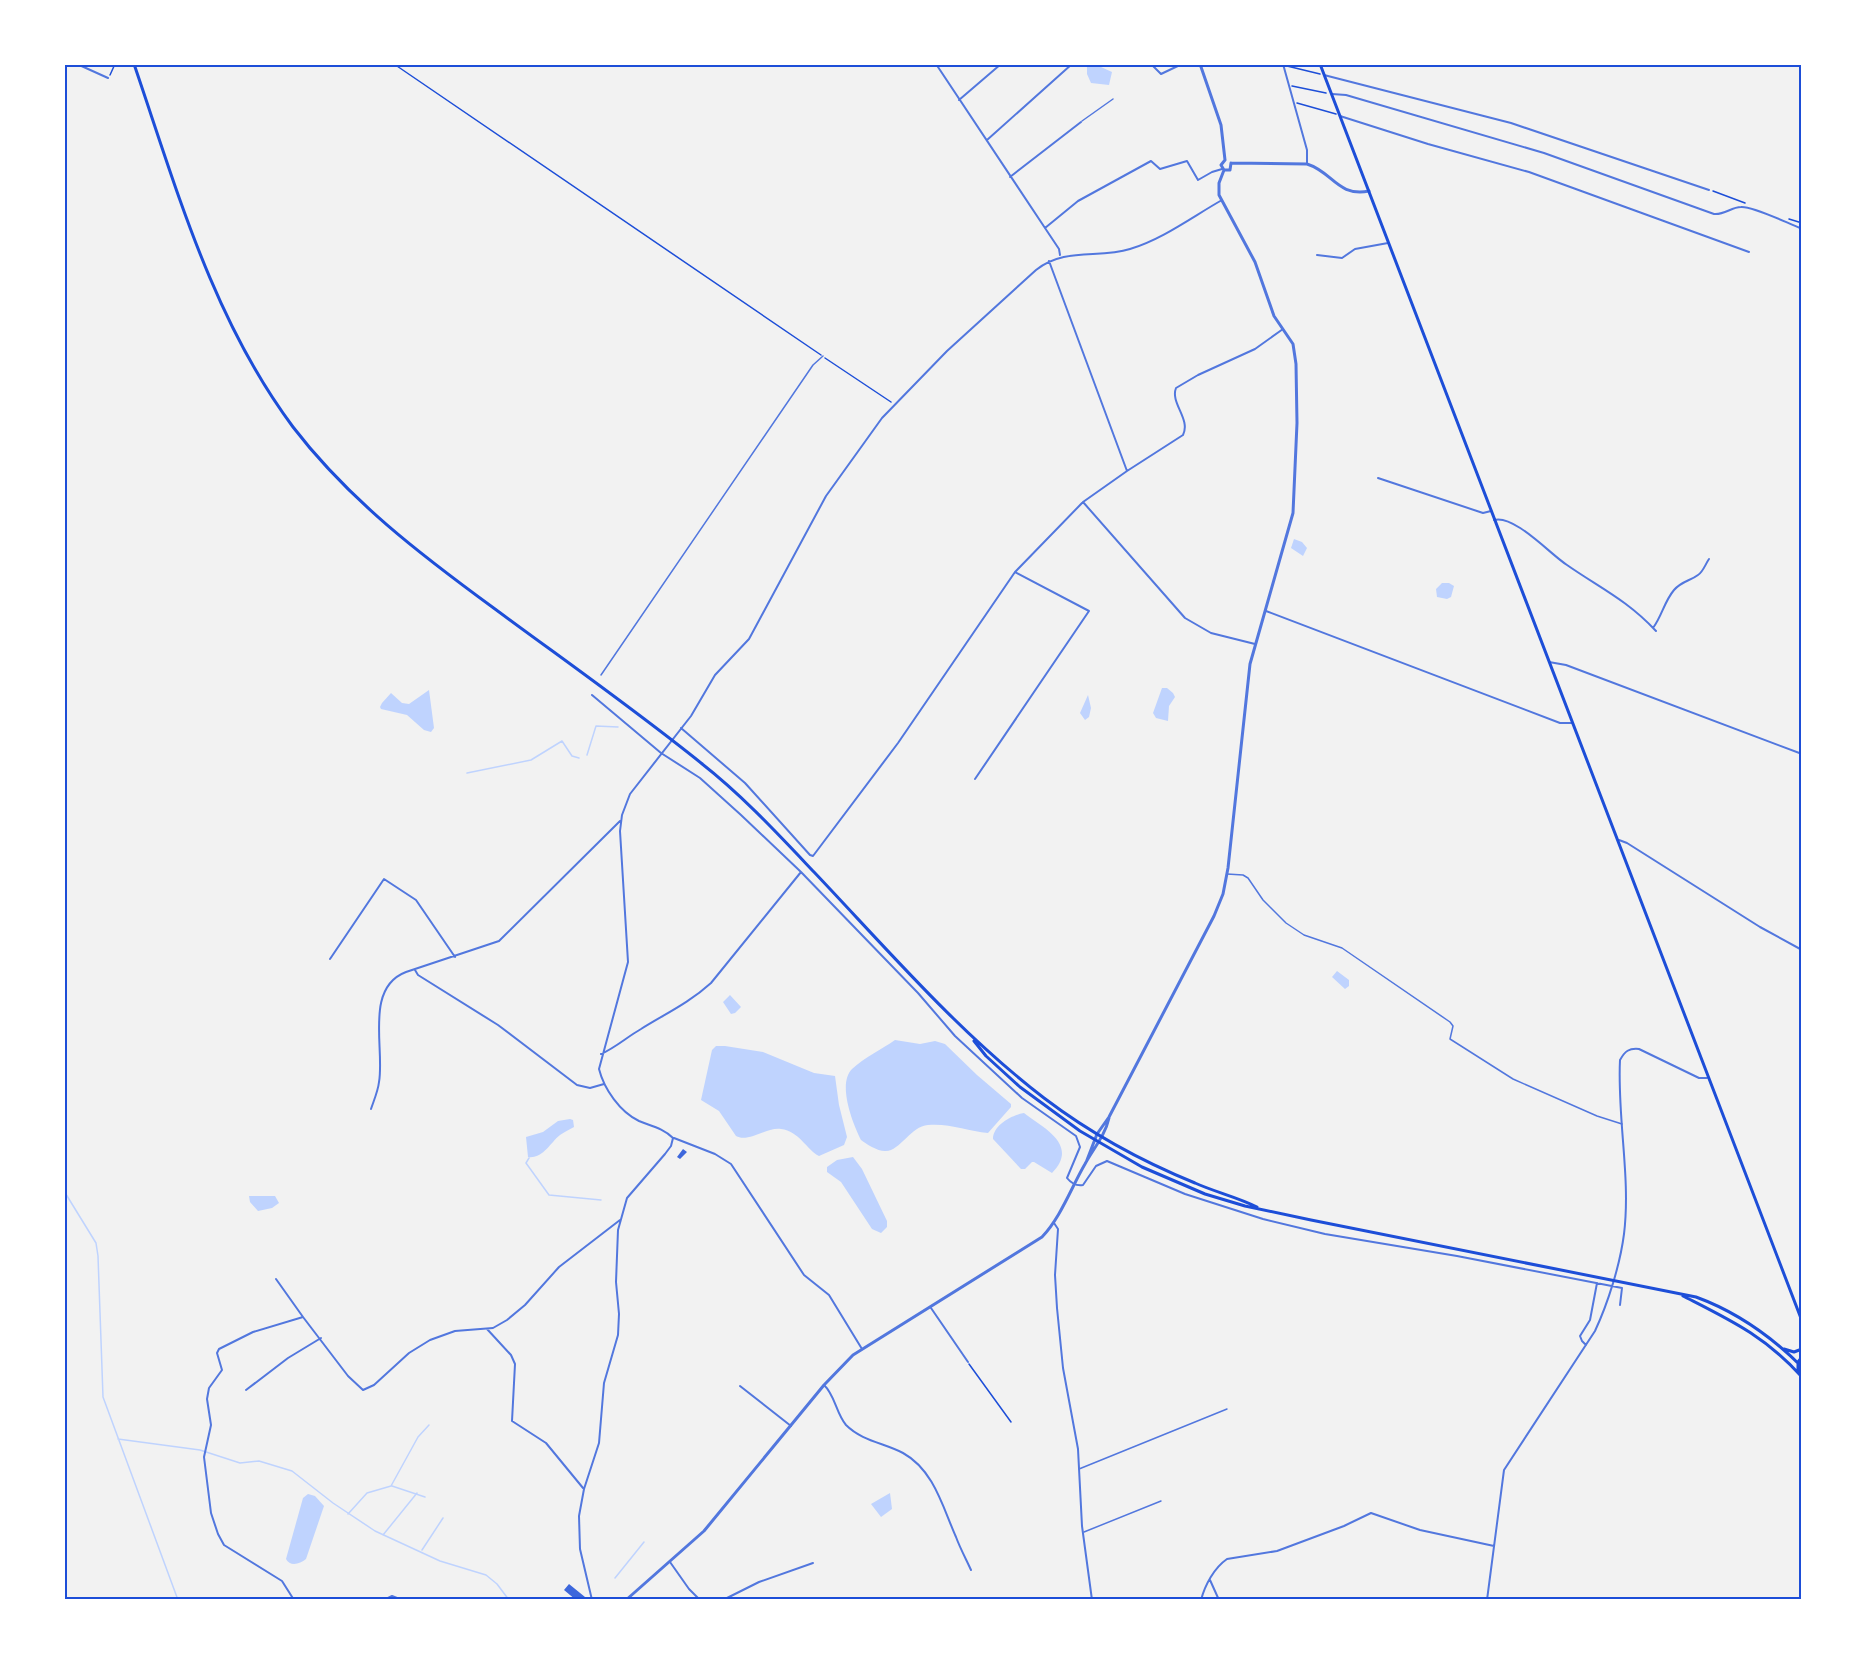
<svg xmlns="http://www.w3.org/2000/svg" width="1866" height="1664" viewBox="0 0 1866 1664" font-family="Rubik,sans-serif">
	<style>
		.water { fill: #bfd3fe }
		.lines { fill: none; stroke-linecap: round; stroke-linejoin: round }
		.stream { stroke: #bfd3fe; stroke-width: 1.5 }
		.building { fill: #3d67dc }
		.path { stroke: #1d4ed8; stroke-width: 1.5 }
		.service { stroke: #5277de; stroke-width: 1.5 }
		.minor { stroke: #5277de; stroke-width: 2 }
		.tertiary { stroke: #5277de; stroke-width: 3 }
		.secondary { stroke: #1d4ed8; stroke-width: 3 }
		.neatline { fill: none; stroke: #1d4ed8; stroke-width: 2 }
	</style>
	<rect width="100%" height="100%" fill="#f2f2f2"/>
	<!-- water -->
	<path class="water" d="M1087 67H1101L1112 72 1109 85 1091 83 1087 74Z
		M1294 539 1302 542 1307 548 1303 556 1291 548Z
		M1442 583H1449L1454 586 1451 597 1447 599 1437 597 1436 589Z
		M1162 688H1167L1173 693 1175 697 1169 706 1168 721 1156 718 1153 713Z
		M429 690 434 728 431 732 424 730 407 715 381 709 380 707 382 703 391 693 402 703 409 704Z
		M1088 695 1091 708 1089 717 1085 720 1080 713Z
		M1337 971 1349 980V986L1345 989 1332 977Z
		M730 995 741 1007 735 1013 731 1014 723 1002Z
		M895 1040 920 1044 935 1041 945 1044 977 1075 1011 1104V1107L988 1133C968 1131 949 1123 928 1125 911 1126 900 1151 886 1151 879 1152 866 1144 861 1140 853 1124 837 1084 852 1069 864 1058 882 1049 895 1040Z
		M725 1046 763 1052 814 1073 835 1076 839 1105 847 1137 844 1145 819 1156C807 1150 799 1131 781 1129 766 1127 748 1143 736 1136L719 1111 701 1100 712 1050 716 1046Z
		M1024 1113C1045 1129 1079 1145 1052 1173L1034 1162H1032L1025 1169H1021L993 1139C993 1125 1012 1115 1024 1113Z
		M570 1119 573 1120 574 1127C569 1130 564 1132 560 1135 550 1143 543 1159 528 1157L526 1137 543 1132 558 1121Z
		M853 1157 862 1169 887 1221V1227L881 1233 872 1229 841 1182 827 1172V1167L837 1160Z
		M249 1196H275L279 1203 272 1208 258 1211 250 1202Z
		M890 1493 892 1509 881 1517 871 1504Z
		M308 1494 315 1496 324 1506 306 1559C300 1564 290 1567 286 1559L303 1498Z"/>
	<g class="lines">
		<!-- stream -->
		<path class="stream" d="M587 755 596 726 618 727
			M467 773 531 760 562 741 572 756 579 758
			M529 1158 526 1163 549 1195 601 1200
			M64 1191 96 1243 98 1256 103 1397 178 1600
			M118 1439 200 1450 240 1463 259 1461 292 1471 333 1503 375 1531 440 1561 486 1575 497 1584 509 1600
			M392 1486 425 1497
			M348 1514 367 1493 391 1486 418 1437 429 1425
			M383 1535 417 1493
			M422 1550 443 1518
			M615 1578 644 1542"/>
	</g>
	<!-- building -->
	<path class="building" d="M683 1149 687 1152 680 1159 677 1157Z
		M569 1584 585 1597 584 1600H576L564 1590Z"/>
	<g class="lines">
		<!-- path -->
		<path class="path" d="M394 64 821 355
			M1287 66 1320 74
			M110 75 115 64
			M1292 86 1326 93
			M1297 103 1336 114
			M1713 191 1745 203
			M1789 219 1802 223
			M825 358 891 402
			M969 1364 1011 1422"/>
		<!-- service -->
		<path class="service" d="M1082 121 1113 99
			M601 675 813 365 823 356
			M1227 874 1243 875 1248 878 1263 900 1286 923 1304 935 1342 948 1450 1022 1453 1026 1450 1039 1513 1079 1597 1116 1622 1124
			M1079 1469 1227 1409
			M1084 1532 1161 1501"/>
		<!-- minor -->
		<path class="minor" d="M77 64 108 78
			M936 64 1045 228 1059 249 1060 255
			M1151 64 1161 74 1182 64
			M1283 64 1307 150V163
			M1324 75 1511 123 1709 190
			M1332 94 1346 95 1544 153 1714 214C1725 215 1731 207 1741 207 1753 206 1787 223 1800 228
			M959 100 1001 64
			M1340 116 1428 144 1529 172 1749 252
			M987 140 1072 64
			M1010 177 1081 122
			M1045 228 1078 201 1151 161 1160 169 1187 161 1198 180 1212 172 1222 169
			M1317 255 1342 258 1355 249 1388 243
			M1127 471 1183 435C1191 419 1170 403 1176 388L1198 375 1255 349 1283 329
			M1378 478 1483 513 1491 511
			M1083 502 1185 618 1211 633 1255 644
			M1494 520C1514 514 1551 555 1567 565 1600 588 1627 600 1656 631
			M1266 611 1560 723H1572
			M1653 628C1662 616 1664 602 1674 590 1682 581 1690 581 1698 575 1703 572 1706 563 1709 559
			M1549 662 1566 665 1802 754
			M592 695 661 753 700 778 741 815 801 872 918 993 955 1036 1022 1098 1076 1136 1080 1147 1067 1178C1071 1183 1077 1186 1083 1185L1096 1166 1107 1161 1185 1194 1263 1219 1325 1234 1457 1256 1622 1288 1620 1305
			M681 728 745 783 810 855 813 856 898 743 1015 572 1083 502 1127 471 1049 261
			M975 779 1089 611 1015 572
			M1619 840 1627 843 1760 927 1802 950
			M330 959 384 879 416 900 455 957
			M415 970 418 975 498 1025 577 1085 590 1088 604 1084
			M601 1054C615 1048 627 1037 641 1029 665 1014 689 1003 711 983L801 872
			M371 1109C374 1100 378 1091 379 1082 385 1049 364 988 406 972L499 941 620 821
			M674 1138 715 1154 731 1164 804 1275 829 1295 862 1349
			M1054 1223 1058 1229 1055 1275 1057 1308 1063 1368 1078 1449 1082 1526 1092 1600
			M276 1279 303 1317
			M931 1308 968 1362
			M487 1329 511 1355 515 1364 512 1421 546 1443 583 1488
			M1586 1345 1582 1341 1580 1336 1590 1320 1597 1283
			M824 1385C835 1395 836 1413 846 1425 862 1441 884 1443 903 1453 934 1470 943 1508 956 1537 960 1548 966 1559 971 1570
			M740 1386 791 1426
			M246 1390 288 1358 321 1338
			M670 1562 689 1589 700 1600
			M1210 1580 1219 1600
			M294 1600 282 1581 224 1545 218 1534 211 1513 204 1457 211 1425 207 1399 209 1388 222 1370 217 1353 219 1349 253 1332 303 1317 348 1376 363 1390 374 1385 409 1353 430 1340 455 1331 493 1328 507 1320 525 1305 559 1267 620 1220
			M384 1600 392 1596 402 1600
			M592 1600 580 1549 579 1516 584 1489 599 1443 604 1383 618 1335 619 1314 616 1282 618 1230 627 1198 665 1154 671 1146 673 1138C663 1128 651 1126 639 1121 620 1112 604 1089 599 1069L628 962 620 831 622 815 630 794 691 716 715 675 749 639 826 496 882 418 947 351 1036 270C1065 247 1098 259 1130 249 1163 239 1192 217 1222 200
			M723 1600 759 1582 813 1563
			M1201 1600C1205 1585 1214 1568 1227 1559L1277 1551 1344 1526 1371 1513 1420 1530 1494 1546
			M1487 1600 1504 1470 1595 1331C1608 1303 1620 1265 1624 1234 1631 1177 1617 1118 1620 1060 1625 1051 1629 1048 1639 1049L1699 1078H1707"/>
		<!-- tertiary -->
		<path class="tertiary" d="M1200 64 1221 125 1225 160
			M1231 163 1307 164C1333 172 1337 197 1369 191
			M1224 170H1230L1231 163
			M1224 170 1221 165 1225 160
			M1087 1160 1097 1134 1109 1117 1214 916 1223 894 1228 868 1250 664 1293 513 1297 423 1296 364 1293 344 1274 316 1255 262 1219 195V183L1224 170
			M626 1600 704 1531 824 1385 853 1355 1042 1237C1061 1217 1071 1188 1085 1164 1093 1149 1105 1136 1109 1118"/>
		<!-- secondary -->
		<path class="secondary" d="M134 64C177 190 213 320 293 427 349 500 421 555 495 609 564 660 634 709 701 763 742 795 778 834 814 872 888 950 958 1032 1044 1098 1090 1133 1141 1161 1195 1183 1215 1192 1237 1197 1257 1207
			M1320 64 1802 1321
			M974 1041 986 1056 1020 1087 1080 1131 1142 1167 1205 1194 1245 1206 1311 1220 1696 1297C1737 1312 1771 1336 1802 1367
			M1683 1296C1730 1320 1765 1336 1802 1377
			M1784 1349 1794 1352 1802 1349
			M1798 1372V1362L1802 1357"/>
	</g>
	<!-- border -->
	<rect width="1866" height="1664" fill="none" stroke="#ffffff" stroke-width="132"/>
	<rect x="66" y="66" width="1734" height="1532" class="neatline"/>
</svg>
